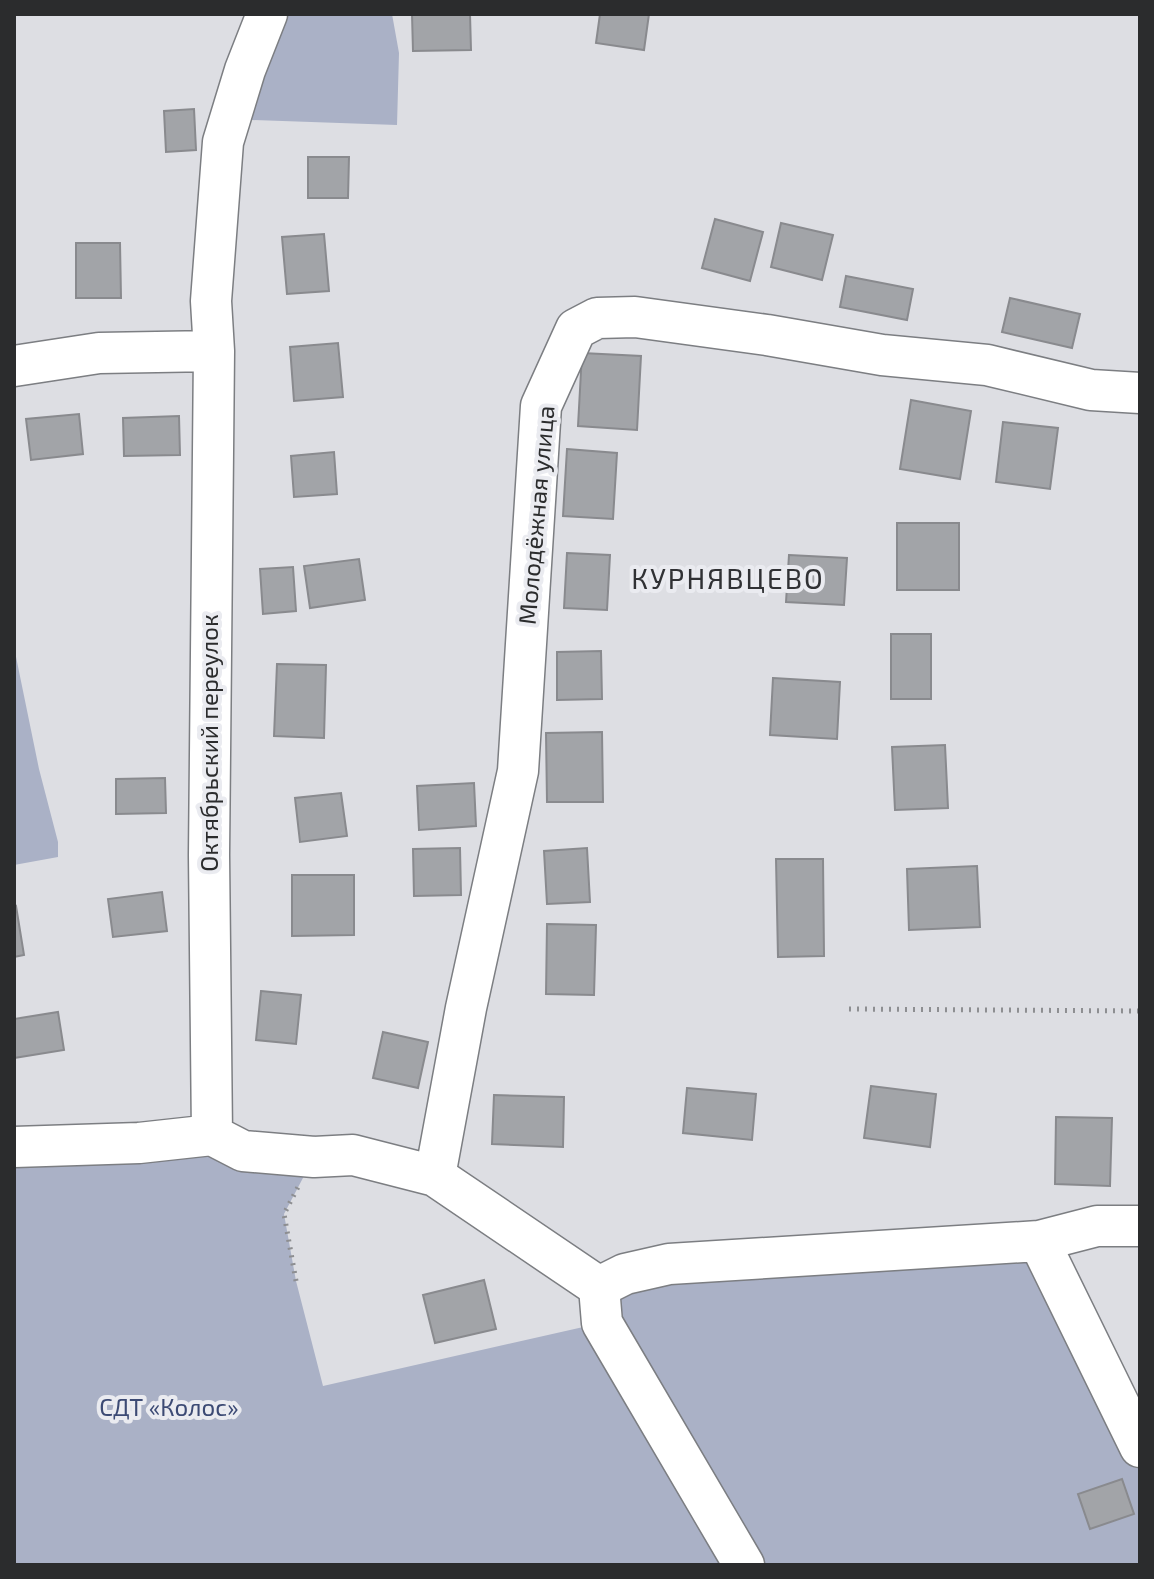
<svg xmlns="http://www.w3.org/2000/svg" width="1154" height="1579" viewBox="0 0 1154 1579" font-family="'Exo 2',sans-serif">
	<style>
		.green { fill: #aab1c6 }
		.building { fill: #a2a4a8; stroke: #898a8e; stroke-width: 2 }
		.lines { fill: none; stroke-linecap: round; stroke-linejoin: round }
		.minor-casing { stroke: #7c7e82; stroke-width: 43 }
		.path { stroke: #8d8e91; stroke-width: 5; stroke-dasharray: 2 6; stroke-linecap: butt }
		.minor { stroke: #fff; stroke-width: 40 }
		.labels { text-anchor: middle; stroke-width: 8; stroke-linejoin: round; paint-order: stroke }
		.street-label { font-size: 24px; fill: #2b2c2d; stroke: #eaebf0 }
		.park-label { font-size: 24px; fill: #3c4a74; stroke: #eaebf0 }
		.quarter-label { font-size: 28px; letter-spacing: 2px; fill: #303134; stroke: #eaebf0 }
	</style>
	<rect width="100%" height="100%" fill="#dddee3"/>
	<!-- green -->
	<path class="green" d="M280 14H392L399 53 397 125 252 120 259 75Z
		M14 647 39 769 58 842V857L14 865Z
		M14 1147 314 1157 284 1214 296 1281 323 1386 601 1323 599 1287 1039 1241 1140 1455V1565H14Z"/>
	<!-- building -->
	<path class="building" d="M412 14H470L471 50 413 51Z
		M600 14H649L644 50 596 43Z
		M194 109 196 150 166 152 164 111Z
		M308 157H349L348 198H308Z
		M715 219 763 232 750 281 702 268Z
		M781 223 833 235 822 280 771 267Z
		M324 234 329 291 287 294 282 237Z
		M76 243H120L121 298H76Z
		M846 276 913 289 907 320 840 307Z
		M1010 298 1080 314 1072 348 1002 332Z
		M338 343 343 397 294 401 290 347Z
		M582 353 641 356 637 430 578 426Z
		M911 400 971 411 960 479 900 469Z
		M79 414 83 454 31 460 26 419Z
		M179 416 180 455 124 456 123 418Z
		M1003 422 1058 428 1050 489 996 482Z
		M567 449 617 453 613 519 563 516Z
		M334 452 337 494 294 497 291 456Z
		M897 523H959V590H897Z
		M567 553 610 555 607 610 564 608Z
		M789 555 847 558 844 605 786 602Z
		M359 559 365 600 310 608 304 566Z
		M293 567 296 611 263 614 260 569Z
		M891 634H931V699H891Z
		M601 651 602 699 557 700V652Z
		M277 664 326 665 324 738 274 736Z
		M773 678 840 682 837 739 770 735Z
		M602 732 603 802H547L546 733Z
		M945 745 948 808 895 810 892 747Z
		M165 778 166 813 116 814V779Z
		M474 783 476 826 419 830 417 786Z
		M341 793 347 836 300 842 295 798Z
		M460 848 461 895 414 896 413 849Z
		M587 848 590 902 547 904 544 851Z
		M776 859H823L824 956 778 957Z
		M977 866 980 927 909 930 907 869Z
		M292 875H354V935L292 936Z
		M162 892 167 931 113 937 108 899Z
		M16 906 24 955 14 957V907Z
		M547 924 596 925 594 995 546 994Z
		M261 991 301 995 296 1044 256 1040Z
		M58 1012 64 1050 14 1058V1019Z
		M383 1032 428 1042 418 1088 373 1078Z
		M871 1086 936 1094 930 1147 864 1138Z
		M687 1088 756 1094 752 1140 683 1133Z
		M494 1095 564 1097 563 1147 492 1144Z
		M1056 1117 1112 1118 1110 1186 1055 1184Z
		M484 1280 496 1329 435 1343 423 1295Z
		M1122 1479 1134 1514 1090 1529 1078 1494Z"/>
	<g class="lines">
		<defs>
			<path id="minor" d="M14 366 99 353 214 351
				M212 1135 209 855 214 351 211 301 223 142 245 70 267 14
				M14 1147 139 1143 212 1135 243 1151 314 1157 353 1155 435 1176 599 1287 602 1323 744 1565
				M435 1176 466 1008 518 771 541 406 576 329 597 318 635 317 767 335 882 355 987 365 1091 390 1140 393
				M1039 1241 1140 1447
				M599 1287 625 1274 669 1264 1039 1241 1097 1226H1140"/>
		</defs>
		<!-- minor casing -->
		<use href="#minor" class="minor-casing"/>
		<!-- path -->
		<path class="path" d="M849 1009 1140 1011
			M296 1281 284 1214 298 1187"/>
		<!-- minor -->
		<use href="#minor" class="minor"/>
	</g>
	<g class="labels">
		<!-- street labels -->
		<g class="street-label">
			<text transform="translate(537 515) rotate(-85)" y="8">Молодёжная улица</text>
			<text transform="translate(210 743) rotate(-90)" y="8">Октябрьский переулок</text>
		</g>
		<!-- park labels -->
		<g class="park-label">
			<text x="169" y="1416">СДТ «Колос»</text>
		</g>
		<!-- quarter labels -->
		<g class="quarter-label">
			<text x="728" y="589">КУРНЯВЦЕВО</text>
		</g>
	</g>
	<!-- border -->
	<rect width="1154" height="1579" fill="none" stroke="#2b2c2d" stroke-width="32"/>
</svg>
